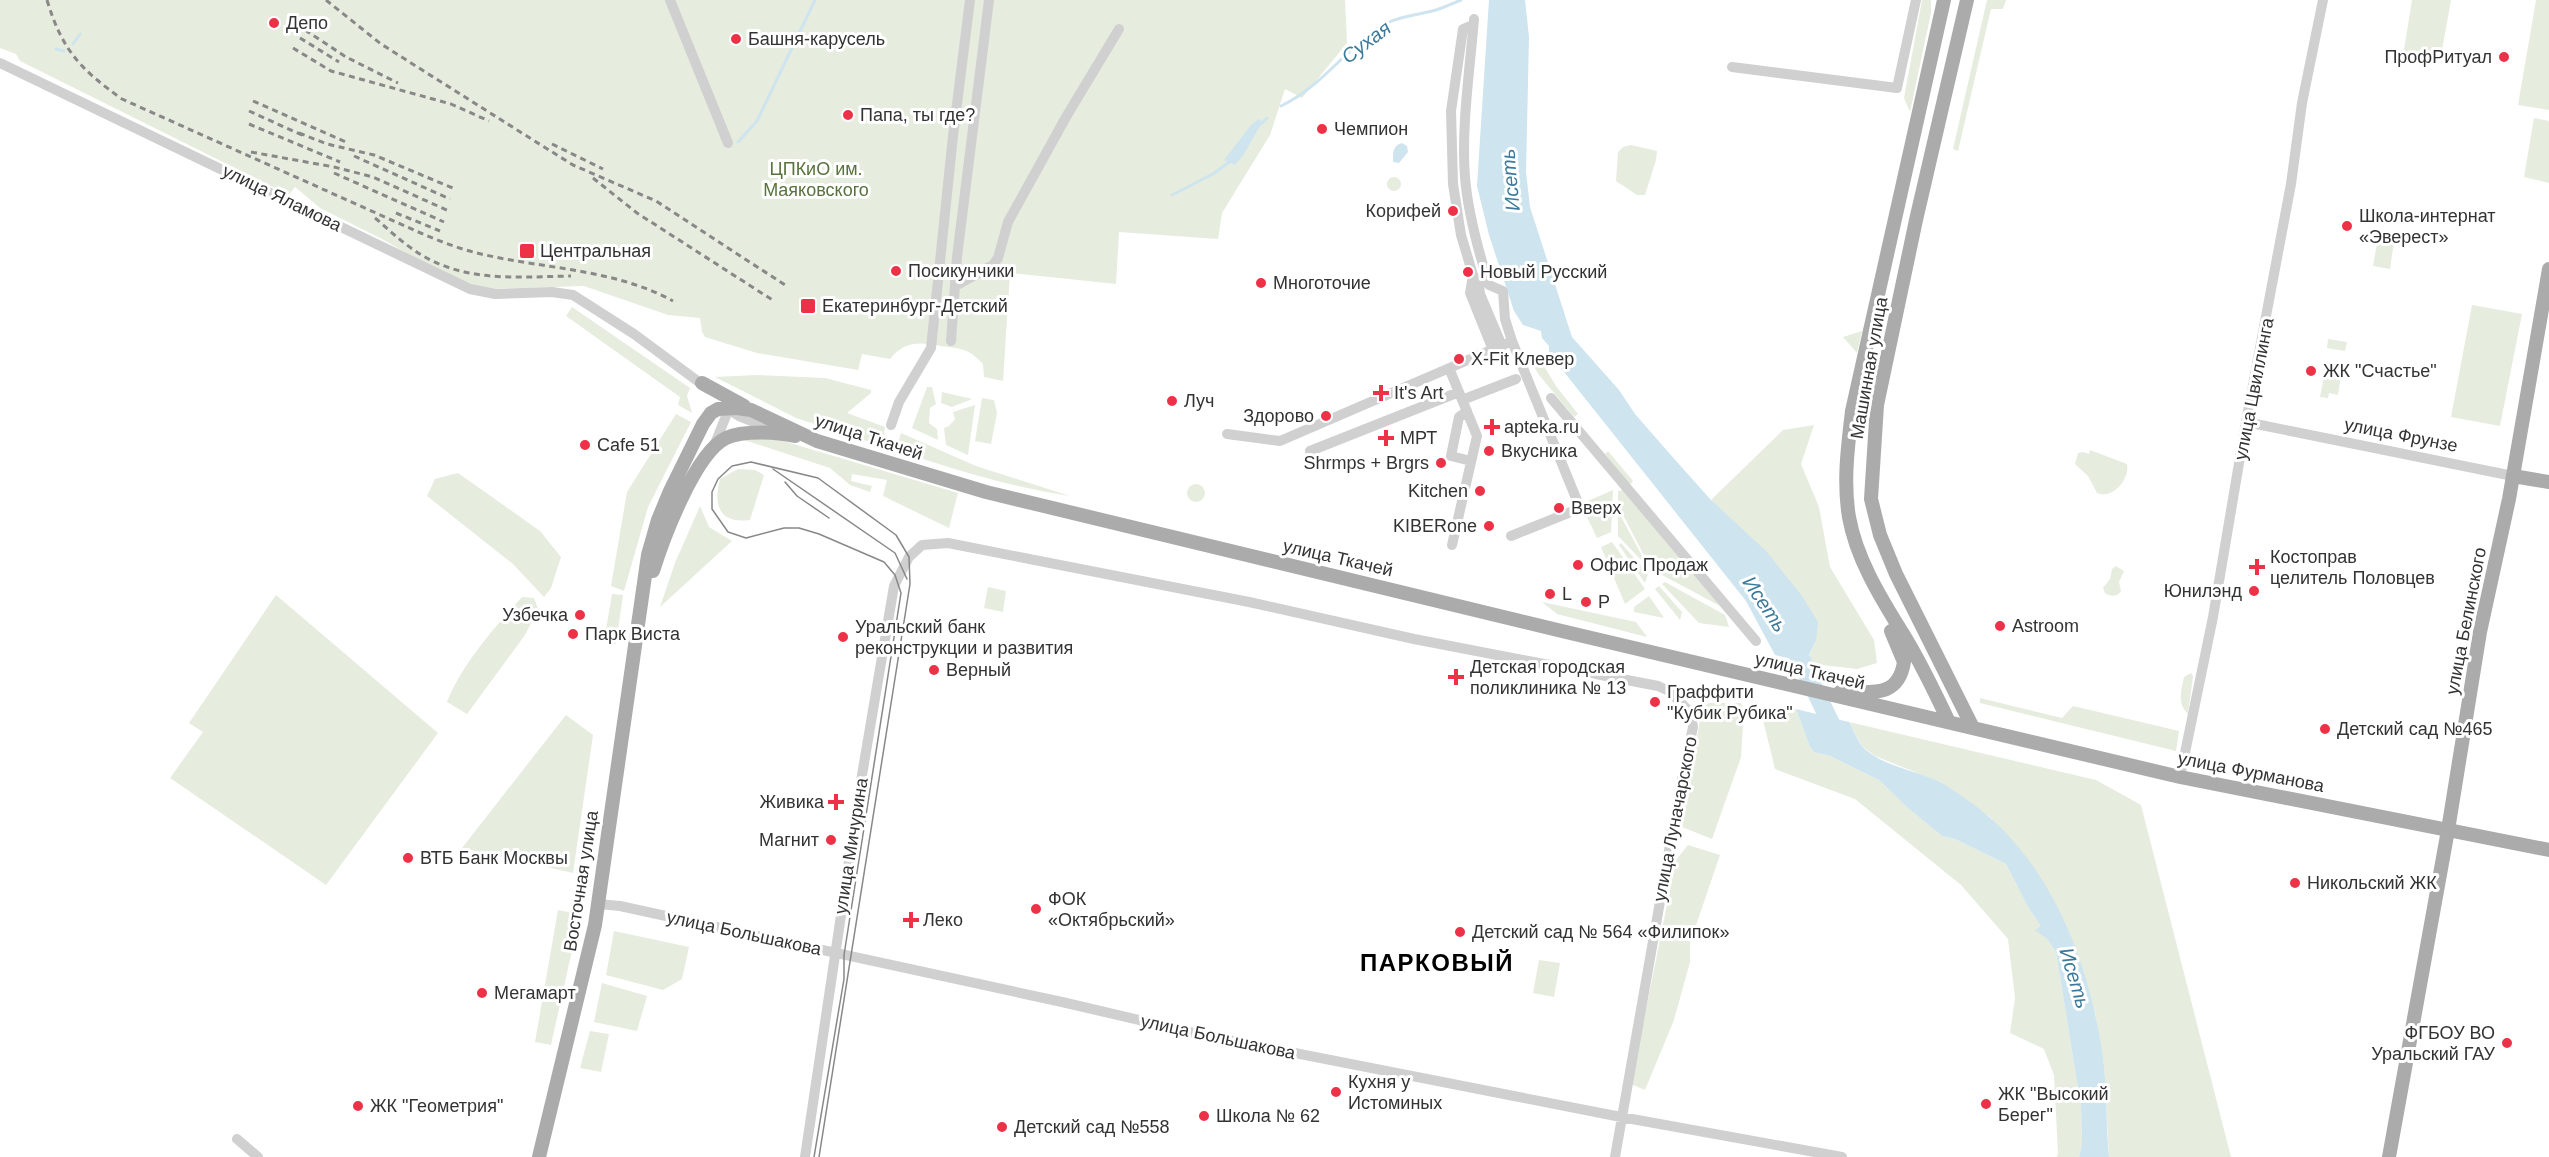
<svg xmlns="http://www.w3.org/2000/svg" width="2549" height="1157" viewBox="0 0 2549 1157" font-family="Arial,sans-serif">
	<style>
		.green { fill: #e6ecde }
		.water { fill: #cee4ef }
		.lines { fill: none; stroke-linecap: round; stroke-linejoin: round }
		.stream { stroke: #cee4ef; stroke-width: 3 }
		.river { stroke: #cee4ef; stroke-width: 18 }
		.minor { stroke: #d0d0d0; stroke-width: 10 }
		.major { stroke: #ababab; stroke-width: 14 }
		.tram { stroke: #888; stroke-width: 1.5 }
		.rail { stroke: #888; stroke-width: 3; stroke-dasharray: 6 4.5; stroke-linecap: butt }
		.poi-dot { fill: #ed3248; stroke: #fff; stroke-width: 2 }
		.labels { text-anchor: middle; stroke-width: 6; stroke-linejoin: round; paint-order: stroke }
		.poi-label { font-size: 18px; fill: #333; stroke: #fff; text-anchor: start }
		.park-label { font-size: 18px; fill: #58723d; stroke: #fff }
		.street-label { font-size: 18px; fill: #333; stroke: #fff }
		.water-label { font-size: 20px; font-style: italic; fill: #3b7a9a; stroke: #fff }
		.district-label { font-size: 24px; font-weight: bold; letter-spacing: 1.5px; fill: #000; stroke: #fff }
	</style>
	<rect width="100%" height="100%" fill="#fff"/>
	<!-- green -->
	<path class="green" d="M0 0H1345L1347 43 1302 98 1285 89 1270 135 1222 213 1218 239 1119 232 1116 284 1010 273 1003 381 984 377 983 364C968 348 962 349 941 346 919 342 905 341 890 359L862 354 858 370 757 353 705 337 702 332 700 318 668 315 584 286 488 289 453 281 384 240 320 208 295 187 289 195 20 61 16 54 0 48Z
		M1922 0H1931V13L1910 112 1904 98Z
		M1987 0H2006L2003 9H1991L1958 151 1953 149Z
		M2412 0H2451L2441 56 2432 64 2408 61 2403 56Z
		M2536 0H2549V110L2518 105Z
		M2534 118 2549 121V183L2524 177Z
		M1631 145 1657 151 1656 160 1645 195H1637L1616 181 1618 152 1623 147Z
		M1387 184a7 7 0 1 1 14 0a7 7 0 1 1-14 0Z
		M2379 232 2395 235 2390 269 2373 266Z
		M2472 305 2522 314 2500 426 2451 417Z
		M572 307 690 388 687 396 692 413 678 405 680 397 566 316Z
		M1862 331 1857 353 1843 337Z
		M2328 339 2347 342 2345 351 2327 348Z
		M1541 361 1556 386 1578 414 1574 417 1539 375 1533 365Z
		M2325 372 2341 375 2338 395 2329 393 2328 398 2320 397Z
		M756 375 825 378 871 390V393L847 413 885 427 882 446 796 418 715 377Z
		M927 387H932L936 404 930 408 929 423 937 429 938 440 912 428Z
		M942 392 972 399 952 407 941 403Z
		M982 398 994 400 997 413 991 444 975 441Z
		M975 405 968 455 946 445 944 428 949 426 955 419 953 412Z
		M676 414 691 422 648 507 624 591 611 586 627 492Z
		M1814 425 1801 464 1819 507 1830 567 1874 640 1877 663 1857 669 1814 664 1809 656 1816 641 1711 500 1783 430Z
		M901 433 976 466 1070 496C1010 487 953 469 896 450Z
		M758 438 780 440 958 493 949 528 883 496 887 480 852 474 851 481 872 486 870 492 850 485 830 468 741 439Z
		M2090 450 2127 464C2130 479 2113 500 2097 493L2088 476 2075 464 2078 453 2083 452 2089 454Z
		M1608 451 1633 481 1630 485 1605 454Z
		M738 469 755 470 764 475 750 520C719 524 713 505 720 479Z
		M458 473 540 531 561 557 551 588 544 597 513 564 427 496 435 479Z
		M1187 493a9 9 0 1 1 18 0a9 9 0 1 1-18 0Z
		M1613 490 1611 532 1597 538 1581 504Z
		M1623 490 1720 606 1651 569 1618 505V491Z
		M700 506 709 527 732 541 660 607 675 563Z
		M1618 511 1648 567 1618 536Z
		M1612 542 1645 589 1625 604 1601 547Z
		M1621 543 1648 574 1645 583 1619 545Z
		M2116 566 2124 571 2119 582 2121 591C2117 597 2111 597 2105 593L2103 588 2110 579 2112 569Z
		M1665 582 1725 615 1729 627 1699 623 1662 584Z
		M1659 586 1682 612 1680 620 1655 589Z
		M988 587 1006 591 1003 612 984 608Z
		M612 594 623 595 616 644 604 642Z
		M276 595 438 733 326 885 170 778 203 732 189 723Z
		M1649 596 1664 618 1634 612V607Z
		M522 597 534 598 538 609 525 635 467 714 447 702C460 667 496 625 522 597Z
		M1542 602 1636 622 1647 637 1557 614Z
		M2191 673 2193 676 2188 714C2177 704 2181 691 2184 677Z
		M1980 698 2062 718 2073 706 2179 731 2176 751 1980 703Z
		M1709 703H1741L1744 709 1741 757 1712 839 1682 827 1702 708Z
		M1796 709 1810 747 1814 752 1830 756 1879 780 1909 809 1942 836 1955 839 2006 864 2028 907 2042 926 2036 930 2047 939 2056 952 2081 1107 2082 1144 2079 1157H2057L2058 1153 2054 1075 2044 1049 2010 1033 2015 998 2008 939 1961 885 1855 799 1775 769 1763 720Z
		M566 715 593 735 573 873 462 848Z
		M1849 722 2096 780 2141 805 2231 1157H2109L2104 1065 2095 1012 1991 818 1940 782 1875 756 1862 746Z
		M1688 845 1720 855 1690 943V962L1674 1020 1645 1090 1631 1084 1676 860Z
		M558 910 578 914 579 919 551 1045 535 1042Z
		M614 931 689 947 682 979 663 990 606 975Z
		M1539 960 1560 963 1554 997 1533 993Z
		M602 983 647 996 637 1031 594 1022Z
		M590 1031 609 1034 601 1072 580 1068Z"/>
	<!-- water -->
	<path class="water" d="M1489 0H1525L1529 37 1526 172 1530 207 1572 337 1619 390 1635 414 1677 462 1711 500 1766 551 1802 596 1818 622 1816 641 1809 655 1814 664 1775 655 1746 601 1549 353V346L1542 338 1541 331 1523 325 1514 311 1489 235 1477 186Z
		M1259 119 1262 122 1244 154 1235 165 1224 160 1251 125Z
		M1402 143 1407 146 1408 152 1399 163 1393 162C1393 154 1392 146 1402 143Z
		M1796 709 1849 722C1853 729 1857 739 1862 746 1880 766 1916 770 1940 782 1948 786 1955 792 1963 797 2050 854 2092 966 2104 1066 2107 1097 2106 1127 2109 1157H2079L2082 1144 2081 1107 2056 952 2047 939 2035 930 2041 926 2028 907 2006 864 1955 839 1942 836 1909 809 1879 780 1830 756 1814 752 1810 747Z"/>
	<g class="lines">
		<!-- stream -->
		<path class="stream" d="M73 44 80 34
			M56 49 64 51
			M1281 106C1317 89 1340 57 1371 33 1392 16 1411 17 1436 10 1444 8 1453 3 1461 0
			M1261 124 1267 118
			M738 142 757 121 815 0
			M1172 195 1213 174 1232 160"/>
		<!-- river -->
		<path class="river" d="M1790 639 1838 738"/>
		<!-- minor -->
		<path class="minor" d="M670 0 728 143
			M1474 19C1470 68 1461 128 1465 177 1468 214 1478 250 1489 285L1503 291 1505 319 1512 341 1578 503V509L1511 536
			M1470 26 1463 29 1451 111 1453 184 1461 235 1473 275 1470 293 1493 350
			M0 63 470 289 495 294 552 292 573 295 634 334 707 388
			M1732 67 1897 88 1916 0
			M1473 275 1479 284 1480 294 1502 346
			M955 286 993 265 998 258 1008 222 1066 117 1119 29
			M951 341 957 257 989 0
			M1449 368 1477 436 1452 545
			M1551 398 1756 641
			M1462 400 1516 379
			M726 408 739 416 774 430
			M1467 411 1459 417 1451 456 1471 461
			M2246 422 2513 476
			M891 425 899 402 931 348 953 136 970 0
			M1227 434 1280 441 1512 341
			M714 446 726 416V407
			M1310 451 1459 392
			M2180 777 2213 617 2246 422 2291 184 2302 103 2323 0
			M598 904 620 906 1062 1002 1203 1035 1621 1117 1842 1157
			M237 1139 258 1157
			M805 1157 861 781 894 586 909 557 922 545 948 543 1249 602 1414 639 1658 686 1669 691 1690 712 1693 727 1680 788 1615 1157"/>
		<!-- major -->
		<path class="major" d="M1944 0 1852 411C1848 446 1843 481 1849 517 1856 557 1879 595 1900 629 1919 658 1934 691 1949 722
			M1967 0 1916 220 1877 405 1871 499 1880 535 1896 574 1973 728
			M702 383 744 406
			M2513 476 2549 482
			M653 571C663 539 695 453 726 438 743 430 777 432 795 436
			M1840 692C1869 691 1898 700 1904 662L1891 631
			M539 1157 595 925 648 555 658 520 670 491 703 424 711 413 718 409 737 408 751 410 817 441 986 492 1566 632 2180 777 2549 850
			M2389 1157 2448 830 2480 632 2509 499 2549 269"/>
		<!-- tram -->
		<path class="tram" d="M773 469 895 553 907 579
			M785 482 797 496 829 518
			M814 1157 844 979V955L901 593 895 575 884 562 819 534 799 528H784L746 538 728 532 712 509V492L718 479 732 466 751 462 818 478 896 535 909 557 910 584 819 1157"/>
		<!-- rail -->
		<path class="rail" d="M47 0C62 50 80 69 122 99L416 231C437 240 459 249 481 254 545 269 615 269 673 301
			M326 0 381 44 533 140 573 165 656 201 785 285
			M305 30 346 57 398 83
			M300 38 339 62
			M293 48 331 71 451 104 489 121
			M253 101 346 142
			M249 111 304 136
			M249 124 340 162
			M299 133 327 144 374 155 455 189
			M552 144 603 169
			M251 152 334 167 373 177 449 211
			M354 156 450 199
			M334 173 444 222
			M593 178 637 213 774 301
			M396 213 440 231
			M375 218C386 227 396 237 407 245 457 284 513 277 571 276"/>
	</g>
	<!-- markers -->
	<g class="poi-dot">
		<circle cx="274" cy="23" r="6"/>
		<circle cx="736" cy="39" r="6"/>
		<circle cx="2504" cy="57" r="6"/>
		<circle cx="848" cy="115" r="6"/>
		<circle cx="1322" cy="129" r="6"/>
		<circle cx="1453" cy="211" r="6"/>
		<circle cx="2347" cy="226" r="6"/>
		<rect x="519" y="243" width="16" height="16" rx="3"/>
		<circle cx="896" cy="271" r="6"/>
		<circle cx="1468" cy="272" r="6"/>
		<circle cx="1261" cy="283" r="6"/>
		<rect x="800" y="298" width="16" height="16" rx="3"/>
		<circle cx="1459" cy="359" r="6"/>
		<circle cx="2311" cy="371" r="6"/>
		<path d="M1378 384h6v6h6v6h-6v6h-6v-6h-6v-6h6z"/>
		<circle cx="1172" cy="401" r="6"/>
		<circle cx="1326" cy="416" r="6"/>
		<path d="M1489 418h6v6h6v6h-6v6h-6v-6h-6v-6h6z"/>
		<path d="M1383 429h6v6h6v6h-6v6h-6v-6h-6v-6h6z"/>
		<circle cx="585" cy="445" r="6"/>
		<circle cx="1489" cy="451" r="6"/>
		<circle cx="1441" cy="463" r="6"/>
		<circle cx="1480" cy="491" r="6"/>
		<circle cx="1559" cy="508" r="6"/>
		<circle cx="1489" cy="526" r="6"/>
		<circle cx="1578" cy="565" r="6"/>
		<path d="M2254 558h6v6h6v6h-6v6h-6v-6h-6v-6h6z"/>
		<circle cx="2254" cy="591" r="6"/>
		<circle cx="1550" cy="594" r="6"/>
		<circle cx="1586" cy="602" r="6"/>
		<circle cx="580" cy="615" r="6"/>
		<circle cx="2000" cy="626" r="6"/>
		<circle cx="573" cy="634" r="6"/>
		<circle cx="843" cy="637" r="6"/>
		<circle cx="934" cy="670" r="6"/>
		<path d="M1453 668h6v6h6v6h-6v6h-6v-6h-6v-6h6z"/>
		<circle cx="1655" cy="702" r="6"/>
		<circle cx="2325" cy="729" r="6"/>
		<path d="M833 793h6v6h6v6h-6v6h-6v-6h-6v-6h6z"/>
		<circle cx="831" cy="840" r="6"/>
		<circle cx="408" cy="858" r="6"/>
		<circle cx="2295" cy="883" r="6"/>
		<circle cx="1036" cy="909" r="6"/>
		<path d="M908 911h6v6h6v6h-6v6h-6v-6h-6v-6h6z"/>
		<circle cx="1460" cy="932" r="6"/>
		<circle cx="482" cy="993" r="6"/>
		<circle cx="2507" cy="1043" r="6"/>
		<circle cx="1336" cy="1092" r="6"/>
		<circle cx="1986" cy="1104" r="6"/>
		<circle cx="358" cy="1106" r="6"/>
		<circle cx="1204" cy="1116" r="6"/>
		<circle cx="1002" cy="1127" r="6"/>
	</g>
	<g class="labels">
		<!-- poi labels -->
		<g class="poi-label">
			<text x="286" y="29">Депо</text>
			<text x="748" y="45">Башня-карусель</text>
			<text x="2492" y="63" text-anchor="end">ПрофРитуал</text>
			<text x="860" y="121">Папа, ты где?</text>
			<text x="1334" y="135">Чемпион</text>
			<text x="1441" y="217" text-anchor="end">Корифей</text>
			<text x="2359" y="222">Школа-интернат<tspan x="2359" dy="21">«Эверест»</tspan></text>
			<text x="540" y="257">Центральная</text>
			<text x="908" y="277">Посикунчики</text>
			<text x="1480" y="278">Новый Русский</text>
			<text x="1273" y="289">Многоточие</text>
			<text x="822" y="312">Екатеринбург-Детский</text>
			<text x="1471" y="365">X-Fit Клевер</text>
			<text x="2323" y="377">ЖК "Счастье"</text>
			<text x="1394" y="399">It's Art</text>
			<text x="1184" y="407">Луч</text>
			<text x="1314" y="422" text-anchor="end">Здорово</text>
			<text x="1504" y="433">apteka.ru</text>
			<text x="1400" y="444">МРТ</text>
			<text x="597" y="451">Cafe 51</text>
			<text x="1501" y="457">Вкусника</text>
			<text x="1429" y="469" text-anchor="end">Shrmps + Brgrs</text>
			<text x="1468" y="497" text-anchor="end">Kitchen</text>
			<text x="1571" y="514">Вверх</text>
			<text x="1477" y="532" text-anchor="end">KIBERone</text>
			<text x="2270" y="563">Костоправ<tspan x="2270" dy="21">целитель Половцев</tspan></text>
			<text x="1590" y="571">Офис Продаж</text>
			<text x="2242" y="597" text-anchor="end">Юнилэнд</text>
			<text x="1562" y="600">L</text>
			<text x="1598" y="608">P</text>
			<text x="568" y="621" text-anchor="end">Узбечка</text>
			<text x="2012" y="632">Astroom</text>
			<text x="855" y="633">Уральский банк<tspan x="855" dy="21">реконструкции и развития</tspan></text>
			<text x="585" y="640">Парк Виста</text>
			<text x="1470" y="673">Детская городская<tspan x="1470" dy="21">поликлиника № 13</tspan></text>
			<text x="946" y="676">Верный</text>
			<text x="1667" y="698">Граффити<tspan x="1667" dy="21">"Кубик Рубика"</tspan></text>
			<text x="2337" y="735">Детский сад №465</text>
			<text x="824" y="808" text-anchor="end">Живика</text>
			<text x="819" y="846" text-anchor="end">Магнит</text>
			<text x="420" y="864">ВТБ Банк Москвы</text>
			<text x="2307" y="889">Никольский ЖК</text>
			<text x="1048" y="905">ФОК<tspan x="1048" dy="21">«Октябрьский»</tspan></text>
			<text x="923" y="926">Леко</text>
			<text x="1472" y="938">Детский сад № 564 «Филипок»</text>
			<text x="494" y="999">Мегамарт</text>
			<text x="2495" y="1039" text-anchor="end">ФГБОУ ВО<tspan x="2495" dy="21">Уральский ГАУ</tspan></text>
			<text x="1348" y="1088">Кухня у<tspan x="1348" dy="21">Истоминых</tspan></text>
			<text x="1998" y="1100">ЖК "Высокий<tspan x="1998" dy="21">Берег"</tspan></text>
			<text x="370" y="1112">ЖК "Геометрия"</text>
			<text x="1216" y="1122">Школа № 62</text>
			<text x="1014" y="1133">Детский сад №558</text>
		</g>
		<!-- park labels -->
		<g class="park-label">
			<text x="816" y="175">ЦПКиО им.<tspan x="816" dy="21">Маяковского</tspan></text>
		</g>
		<!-- street labels -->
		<g class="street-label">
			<text transform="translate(282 198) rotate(26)" y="6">улица Яламова</text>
			<text transform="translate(1869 368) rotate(-80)" y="6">Машинная улица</text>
			<text transform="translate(2254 389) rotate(-79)" y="6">улица Цвиллинга</text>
			<text transform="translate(2401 435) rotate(11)" y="6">улица Фрунзе</text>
			<text transform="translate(869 437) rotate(18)" y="6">улица Ткачей</text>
			<text transform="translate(1338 558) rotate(13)" y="6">улица Ткачей</text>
			<text transform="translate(2466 621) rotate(-79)" y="6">улица Белинского</text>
			<text transform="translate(1810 671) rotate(13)" y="6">улица Ткачей</text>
			<text transform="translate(2251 772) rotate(11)" y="6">улица Фурманова</text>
			<text transform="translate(1675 819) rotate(-79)" y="6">улица Луначарского</text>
			<text transform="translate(851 846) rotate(-81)" y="6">улица Мичурина</text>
			<text transform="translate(581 881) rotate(-81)" y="6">Восточная улица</text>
			<text transform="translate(744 933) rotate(12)" y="6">улица Большакова</text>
			<text transform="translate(1218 1037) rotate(12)" y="6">улица Большакова</text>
		</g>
		<!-- water labels -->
		<g class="water-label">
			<text transform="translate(1366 42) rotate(-37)" y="7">Сухая</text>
			<text transform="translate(1510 180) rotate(-95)" y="7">Исеть</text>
			<text transform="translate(1765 604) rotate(56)" y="7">Исеть</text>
			<text transform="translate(2075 978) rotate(73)" y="7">Исеть</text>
		</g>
		<!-- district labels -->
		<g class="district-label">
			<text x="1437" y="971">ПАРКОВЫЙ</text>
		</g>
	</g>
</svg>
